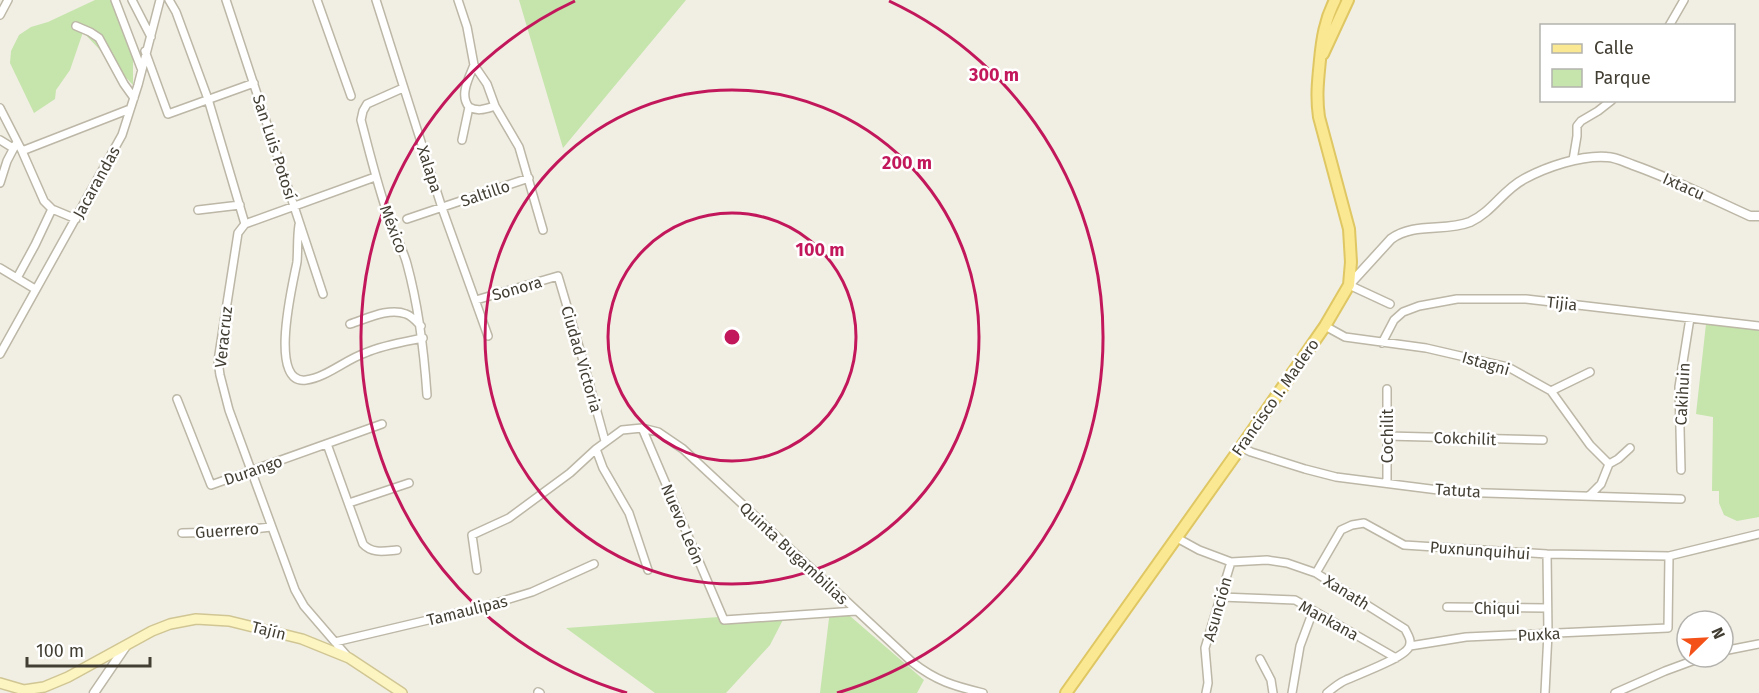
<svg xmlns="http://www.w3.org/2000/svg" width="1759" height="693" viewBox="0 0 1759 693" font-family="'Fira Sans',sans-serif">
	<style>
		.green { fill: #c5e5ac }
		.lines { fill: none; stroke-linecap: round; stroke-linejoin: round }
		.minor-casing { stroke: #bcb7a6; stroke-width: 10 }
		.tertiary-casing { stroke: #bcb7a6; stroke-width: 11 }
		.secondary-casing { stroke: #d0c694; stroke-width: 12 }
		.primary-casing { stroke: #dfc763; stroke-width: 14 }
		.minor { stroke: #fff; stroke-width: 7 }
		.tertiary { stroke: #fff; stroke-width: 8 }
		.secondary { stroke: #fdf5c1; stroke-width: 9 }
		.primary { stroke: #fbe892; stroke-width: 10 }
		.ring { fill: none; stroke: #c2185b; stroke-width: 3 }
		.labels { text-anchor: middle; stroke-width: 5; stroke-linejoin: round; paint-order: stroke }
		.street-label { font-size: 16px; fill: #423e33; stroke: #fff }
		.centre { fill: #c2185b; stroke: #fff; stroke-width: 3 }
		.ring-label { font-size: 18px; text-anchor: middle; font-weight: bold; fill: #c2185b; stroke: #fff; stroke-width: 5; stroke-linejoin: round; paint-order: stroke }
	</style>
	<rect width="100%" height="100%" fill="#f1eee3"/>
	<!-- green -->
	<path class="green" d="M95 0H113L133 59V85L83 32 70 70 56 90 55 99 34 113 10 63 11 51 19 35 31 27 48 22Z
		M519 0H686L563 148Z
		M1706 324 1759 330V517L1737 521 1724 515 1719 503V491H1712L1713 417 1696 414Z
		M830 610H843L924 680 917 693H820Z
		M787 612 770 645 726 693H655L566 628Z"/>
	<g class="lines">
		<defs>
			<path id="minor" d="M115 0 141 68
				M132 0 151 37
				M169 0 176 12 208 99 245 224
				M226 0 323 294
				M317 0 351 96
				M376 0 442 208 488 336
				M458 0 467 27 474 65 487 84 495 106 519 147 543 230
				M0 15 8 0
				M76 26 90 32 99 38 124 84 134 98
				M1669 26 1684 0
				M145 51 168 114 254 83
				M403 88 367 104 363 111 361 120C370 154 378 188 390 221 395 236 403 249 407 264 419 308 424 351 427 395
				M469 107C478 112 485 109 495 106
				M0 108 22 151 44 201 52 209 76 219
				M0 140 13 148
				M462 140 469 107C459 95 469 78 474 65
				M22 151 130 109
				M1573 160 1577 136V126L1581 121 1598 111 1612 100
				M0 183 7 161 17 142
				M198 210 240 205
				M407 219 529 178
				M299 225C297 238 298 250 297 262 294 279 267 385 306 380 327 377 345 360 365 353 383 345 403 342 423 338
				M0 268 35 289
				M17 278 35 245 52 209
				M1349 285 1390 304
				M476 300 558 276 582 357 605 441
				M350 324C366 319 389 307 406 314 412 316 417 322 421 326
				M1325 326 1345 337 1426 348 1508 367 1551 391 1590 445 1609 464
				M1382 343 1394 320 1403 312 1419 306 1457 299H1526L1759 326
				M0 354 122 135 138 85 160 0
				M1551 391 1590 372
				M177 399 211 485 382 424
				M642 428 724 620 856 611
				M1387 436 1543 440
				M327 444 363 544C372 554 385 551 397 550
				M1241 447 1251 452 1305 469 1336 477 1454 492 1681 499
				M596 449 603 468 629 513 648 570
				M1609 464 1618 459 1630 448
				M1681 470 1679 387 1690 318
				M1387 483V389
				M1589 496 1601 484 1609 464
				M349 503 409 483
				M182 533 226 532 271 527
				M1177 538 1199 550 1231 562 1267 560 1287 563 1316 573 1405 629C1408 635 1412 640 1409 647 1404 658 1359 674 1346 680 1339 683 1333 688 1327 693
				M477 570 472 535 509 518 570 473 596 449 622 430 642 428 658 432 683 449 912 662C936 681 954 686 983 693
				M1316 573 1341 530 1352 525 1364 523 1404 545 1547 554 1669 556 1759 534
				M1221 597 1295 600 1396 658
				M1447 607 1547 608
				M335 642 483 607 532 592 594 564
				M1410 646 1466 637 1668 628 1669 556
				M1723 651 1759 644
				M347 656 304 606 295 590 229 410 220 375 218 361 238 233 245 224 375 177
				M1260 659 1271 680 1273 693
				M538 692 540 693
				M1206 693 1208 683 1205 648 1231 562
				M1292 693 1300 646 1313 611
				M1545 693 1548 633 1547 554
				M1615 693 1665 671 1703 657"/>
			<path id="tertiary" d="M1349 285 1391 239C1414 222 1445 232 1470 222 1492 212 1503 190 1524 179 1546 167 1581 155 1607 157 1615 157 1625 162 1633 165 1673 179 1712 199 1750 216H1759
				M94 693 126 646"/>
			<path id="secondary" d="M0 683 24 690 44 687 68 677 152 631 170 624 196 619 229 621 302 639 349 658 402 693"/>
			<path id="primary" d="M1323 54 1348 0
				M1066 693 1241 447 1325 326 1349 285 1351 262 1349 229 1319 117C1316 97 1318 80 1320 60 1322 38 1325 20 1335 0"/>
		</defs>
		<!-- minor casing -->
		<use href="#minor" class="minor-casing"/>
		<!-- tertiary casing -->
		<use href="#tertiary" class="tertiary-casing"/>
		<!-- secondary casing -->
		<use href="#secondary" class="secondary-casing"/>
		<!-- primary casing -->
		<use href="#primary" class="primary-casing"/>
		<!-- minor -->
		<use href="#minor" class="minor"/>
		<!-- tertiary -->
		<use href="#tertiary" class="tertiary"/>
		<!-- secondary -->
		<use href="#secondary" class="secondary"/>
		<!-- primary -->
		<use href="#primary" class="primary"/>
	</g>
	<!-- distance rings -->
	<g class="ring">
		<circle cx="732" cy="337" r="124"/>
		<circle cx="732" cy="337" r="247"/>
		<path d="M627 693A371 371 0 0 1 575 1M889 1A371 371 0 0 1 837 693"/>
	</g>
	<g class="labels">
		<!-- street labels -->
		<g class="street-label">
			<text transform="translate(275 147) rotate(72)" y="6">San Luis Potosí</text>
			<text transform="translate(430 169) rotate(72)" y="6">Xalapa</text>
			<text transform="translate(96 182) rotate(-61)" y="6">Jacarandas</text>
			<text transform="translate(1684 186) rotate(24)" y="6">Ixtacu</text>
			<text transform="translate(485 193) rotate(-19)" y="6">Saltillo</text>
			<text transform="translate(394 229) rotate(69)" y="6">México</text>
			<text transform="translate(517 288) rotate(-16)" y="6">Sonora</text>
			<text transform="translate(1562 303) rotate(6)" y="6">Tijia</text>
			<text transform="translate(223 337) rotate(-84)" y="6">Veracruz</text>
			<text transform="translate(582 359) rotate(74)" y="6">Ciudad Victoria</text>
			<text transform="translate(1486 363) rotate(16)" y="6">Istagni</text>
			<text transform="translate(1682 394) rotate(-87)" y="6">Cakihuin</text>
			<text transform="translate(1275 397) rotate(-55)" y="6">Francisco I. Madero</text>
			<text transform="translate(1387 436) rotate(-90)" y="6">Cochilit</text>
			<text transform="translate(1465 438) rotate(2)" y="6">Cokchilit</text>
			<text transform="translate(253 470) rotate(-19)" y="6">Durango</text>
			<text transform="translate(1458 490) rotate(4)" y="6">Tatuta</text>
			<text transform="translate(683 524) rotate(67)" y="6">Nuevo León</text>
			<text transform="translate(227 530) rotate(-4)" y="6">Guerrero</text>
			<text transform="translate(1480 550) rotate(4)" y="6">Puxnunquihui</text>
			<text transform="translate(794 553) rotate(43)" y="6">Quinta Bugambilias</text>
			<text transform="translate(1347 592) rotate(32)" y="6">Xanath</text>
			<text x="1497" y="614">Chiqui</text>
			<text transform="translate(1217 609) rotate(-74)" y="6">Asunción</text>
			<text transform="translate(467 610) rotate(-14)" y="6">Tamaulipas</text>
			<text transform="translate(1329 620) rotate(29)" y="6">Mankana</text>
			<text transform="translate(269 630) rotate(14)" y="6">Tajín</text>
			<text transform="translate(1539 634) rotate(-3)" y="6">Puxka</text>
		</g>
	</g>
	<circle cx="732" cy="337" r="9" class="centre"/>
	<g class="ring-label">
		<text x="994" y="81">300 m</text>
		<text x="907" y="169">200 m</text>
		<text x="820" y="256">100 m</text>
	</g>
	<!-- legend -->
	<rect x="1540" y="24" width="195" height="78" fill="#ffffff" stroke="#b3b2ad" stroke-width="1.5"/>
	<rect x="1552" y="44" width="30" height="9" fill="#fbe892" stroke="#b3b2ad" stroke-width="1.5"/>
	<text x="1594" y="54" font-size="18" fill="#423e33">Calle</text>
	<rect x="1552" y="69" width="30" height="18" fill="#c5e5ac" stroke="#b3b2ad" stroke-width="1.5"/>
	<text x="1594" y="84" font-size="18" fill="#423e33">Parque</text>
	<!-- north arrow -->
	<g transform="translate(1705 639) rotate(66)"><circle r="28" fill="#ffffff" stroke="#b3b2ad" stroke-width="1.5"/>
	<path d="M0-4.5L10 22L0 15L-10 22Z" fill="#f35118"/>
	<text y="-9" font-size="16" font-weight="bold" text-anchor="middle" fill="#423e33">N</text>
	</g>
	<!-- scale -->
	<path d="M27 657v9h123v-9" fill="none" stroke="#423e33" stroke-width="3"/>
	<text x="36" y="657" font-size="18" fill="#423e33" stroke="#ffffff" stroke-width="4.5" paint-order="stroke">100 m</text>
</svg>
